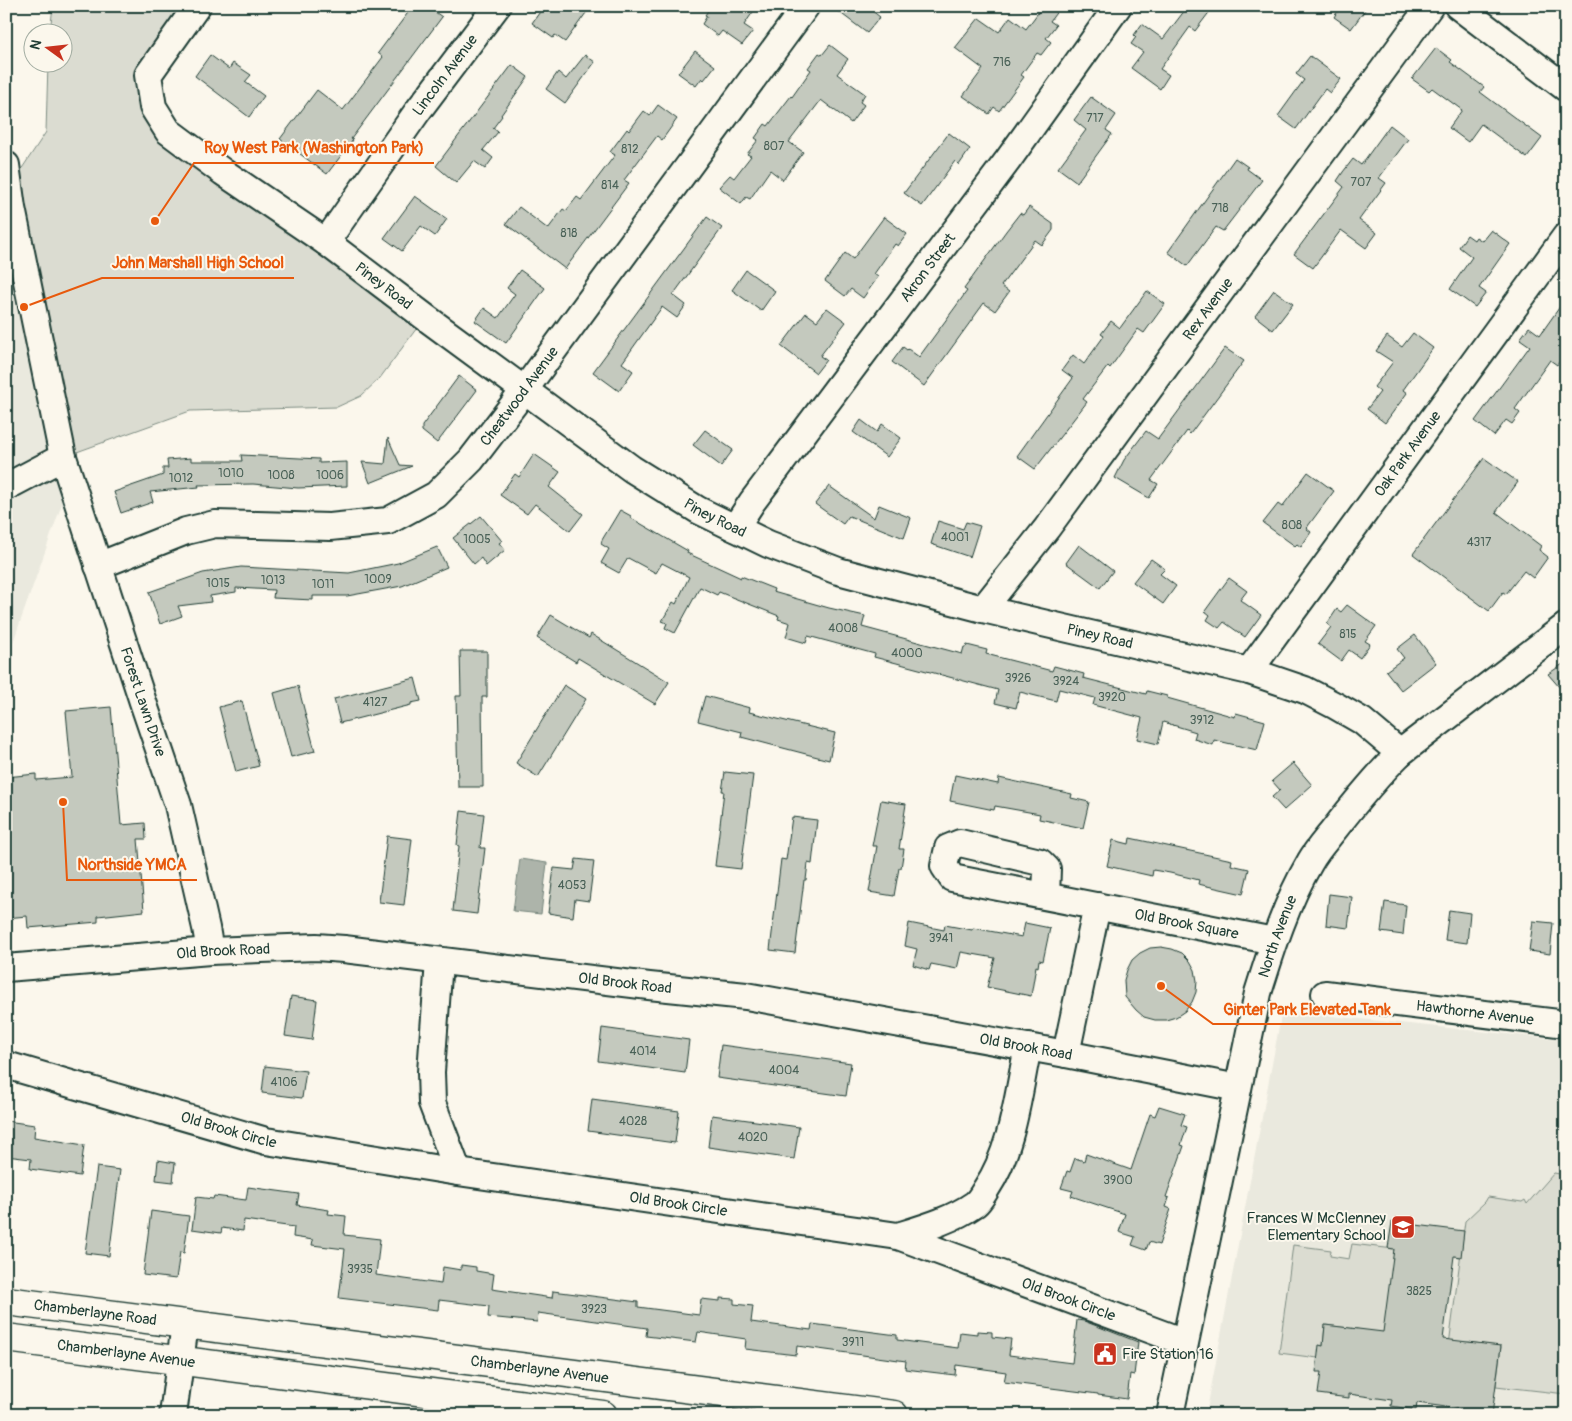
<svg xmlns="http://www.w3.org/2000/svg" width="1572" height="1421" viewBox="0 0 1572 1421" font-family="Pangolin,sans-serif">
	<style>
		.built { fill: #eae9de }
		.green { fill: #dbdcd1; stroke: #7d8c82 }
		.water { fill: #adb4aa; stroke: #74847b }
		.building { fill: #c4c9be; stroke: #1f3d34 }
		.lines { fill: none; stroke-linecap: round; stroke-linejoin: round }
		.minor-casing { stroke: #1f3d34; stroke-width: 30 }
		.major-casing { stroke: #1f3d34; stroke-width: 31 }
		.minor { stroke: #fbf7ec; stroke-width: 26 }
		.major { stroke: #fbf7ec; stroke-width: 28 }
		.labels { text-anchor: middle; stroke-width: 4; stroke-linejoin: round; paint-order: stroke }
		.number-label { font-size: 12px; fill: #486056 }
		.street-label { font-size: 15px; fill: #1f3d34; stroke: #fbf7ec }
		.poi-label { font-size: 15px; fill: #1f3d34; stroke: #fbf7ec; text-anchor: end }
		.leader { fill: none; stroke: #e8590c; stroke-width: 2 }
		.callout-dot { fill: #e8590c; stroke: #fbf7ec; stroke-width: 2 }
		.callout-label { font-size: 16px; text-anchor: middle; font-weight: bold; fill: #e8590c; stroke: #fbf7ec; stroke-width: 4; stroke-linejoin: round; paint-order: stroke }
	</style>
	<rect width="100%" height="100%" fill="#fbf7ec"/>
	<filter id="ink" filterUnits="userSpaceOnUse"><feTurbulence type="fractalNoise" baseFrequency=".02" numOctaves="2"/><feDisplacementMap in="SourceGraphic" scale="10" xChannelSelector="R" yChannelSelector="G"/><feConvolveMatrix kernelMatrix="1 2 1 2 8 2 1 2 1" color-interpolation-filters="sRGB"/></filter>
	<g filter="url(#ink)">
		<!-- built -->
		<path class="built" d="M6 146 75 467 6 662Z
			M1282 1011 1566 1040V1415H1206Z"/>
		<!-- green -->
		<path class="green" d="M53 6H197L148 75 153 107 425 317 380 378 361 396 337 407 190 411 63 457 9 188 46 132 48 63 62 62V32H50Z
			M1554 1173 1566 1175V1394L1496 1386 1501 1347 1469 1342 1449 1345 1465 1221 1485 1202 1488 1197 1522 1202 1525 1200 1527 1204Z
			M1352 1244 1394 1249V1337L1357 1329 1325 1325 1323 1346 1318 1358 1279 1353 1293 1245 1331 1250 1330 1256 1349 1259Z"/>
		<!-- water -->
		<path class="water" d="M520 859 547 863 541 914 513 911Z"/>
		<!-- building -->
		<path class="building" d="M413 6H427L442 17 351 139 353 140 327 174 280 139 317 90 343 110 383 57 378 53Z
			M544 6H591L565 42 555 35 553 38 532 23Z
			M711 6H757L744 25 753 31 742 45 722 31 718 36 702 24 707 16 705 15Z
			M831 6H866L880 17 867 33Z
			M1043 6H1061L1050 21 1056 25 1046 38 1051 42 1041 55 1037 53 1021 75 1024 77 999 111 994 107 989 114 963 96 983 69 955 48 979 18 999 32 1010 17 1026 29Z
			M1188 6H1214L1195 31 1190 27 1160 69 1169 75 1160 89 1131 68 1143 52 1131 44 1136 37 1134 35 1142 24 1163 39Z
			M1341 6H1368L1351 29 1334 17Z
			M830 45 848 59 837 74 865 94 860 102 864 105 851 123 821 100 789 142 803 152 783 180 770 170 750 199 746 197 741 204 719 187 730 175 734 178 751 156 747 154 758 140 755 138 765 124 768 126 791 96 792 97 811 70 808 68 819 53 822 55Z
			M1436 48 1452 60 1450 62 1484 87 1480 92 1542 138 1527 158 1481 124 1468 142 1449 128 1462 110 1432 88 1429 91 1412 79Z
			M695 51 715 66 704 80 702 78 696 86 678 73Z
			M210 55 229 69 233 63 251 75 245 82 264 96 249 117 195 76Z
			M585 55 595 62 565 103 546 89 558 72 566 79Z
			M1310 56 1341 79 1330 93 1325 89 1296 129 1278 116 1304 80 1296 74Z
			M512 65 528 77 501 115 502 116 493 128 498 132 483 150 493 158 485 169 474 161 456 183 436 166Z
			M1091 97 1116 115 1106 130 1112 134 1077 182 1058 168 1086 130 1074 120Z
			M658 105 677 119 662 140 657 136 624 180 629 183 565 269 506 224 519 207 548 229 563 209 566 211 577 197 581 200 615 155 610 152 627 129 629 131 644 111 650 116Z
			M1390 125 1408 139 1379 178 1386 183 1359 220 1377 233 1366 248 1341 230 1313 268 1294 254 1344 187 1337 181 1343 172 1353 159 1361 165Z
			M949 133 970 149 959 165 955 161 922 206 904 193Z
			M1235 158 1248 167 1247 169 1262 180 1223 231 1216 227 1187 266 1168 252Z
			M415 196 447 219 435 236 421 226 402 251 384 238Z
			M1029 207 1053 224V230L1042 245 1035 240 1001 286 1009 292 995 311 984 303 924 386 892 362 903 347 907 350 908 349 919 357 967 291 964 289 1006 231 1020 213 1023 215Z
			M707 217 722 228 673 295 686 305 677 318 662 307 622 363 633 371 619 391 593 372Z
			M884 217 907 234 898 246 895 244 874 274 878 277 863 298 851 289 845 296 825 281 845 253 853 259Z
			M1491 230 1510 244 1479 288 1486 293 1475 307 1450 289 1472 257 1459 247 1467 235 1474 240 1476 237 1482 241Z
			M520 270 545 288 506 343 475 321 484 308 498 318 515 294 507 288Z
			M746 270 775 291 761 311 732 290Z
			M1274 290 1293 304 1273 330 1255 316Z
			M1147 291 1165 304 1144 333 1138 329 1110 368 1108 366 1083 399 1087 402 1035 469 1017 456 1073 378 1062 370 1073 355 1084 364 1104 336 1101 334 1111 321 1120 328Z
			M1566 298V353L1557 365 1550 360 1515 409 1520 413 1512 424 1506 420 1494 436 1475 421 1530 346 1520 339 1529 327 1540 335Z
			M827 308 846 322 820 356 826 360 816 373 781 346 806 313 817 321Z
			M1413 333 1433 348 1403 390 1407 393 1385 423 1367 409 1380 392 1374 387 1393 362 1376 351 1387 336 1402 347Z
			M1225 348 1244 361 1190 434 1187 431 1151 480 1158 484 1149 498 1115 478 1124 460 1146 431 1158 439Z
			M459 376 477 390 437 443 422 431V426Z
			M861 420 877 432 882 424 901 438 887 457 853 432Z
			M705 430 733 450 721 466 693 445Z
			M388 438 400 465 412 466 370 483 362 462 385 464Z
			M534 454 560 472 549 487 583 514 570 531 535 504 527 514 500 495 515 474 519 477Z
			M241 455 319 459V463L347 462V486L298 488 253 484 198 485 199 487 150 492 153 502 121 513 114 492 163 475V468H168L167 460 191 458V461H242Z
			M1484 458 1518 482 1496 512 1541 546 1539 550 1548 557 1533 578 1524 571 1506 594 1503 592 1489 611 1413 554Z
			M1308 472 1334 491 1308 526 1307 529 1311 532 1301 547 1297 544 1295 546 1263 523 1278 504 1282 507Z
			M829 486 874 518 879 505 911 518 904 538 849 516 843 524 815 504Z
			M620 510 631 516V518L688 551 687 553 741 578V576L774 589 773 592 829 608 865 616 862 627 962 654 964 647H966L967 645 987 650 986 654 1052 671 1054 666 1084 674 1083 678 1146 694 1147 691 1167 696V698L1235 717 1236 713 1265 721 1257 750 1214 740 1213 745 1194 739 1196 732 1163 722 1158 744 1137 739 1142 718 1093 705 1095 698 1059 689 1056 701 1020 692 1016 708 995 703 998 690 874 657 875 654 808 636 806 643 786 637 790 623 778 619 779 616 719 592 717 595 700 587 675 633 665 628 667 623 662 621 673 602 676 604 689 577 662 563 656 573 628 558 619 573 601 563 609 549 601 544 602 540Z
			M481 516 502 541 499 543 505 550 486 566 481 558 474 564 453 538Z
			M938 521 963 529 966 522 980 526 970 557 931 544Z
			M1079 545 1113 571 1100 588 1066 563Z
			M437 547 447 567 402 586 347 596H313V600L273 598 274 590 236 588V592L210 596 211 602 178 606 182 616 160 624 149 592 203 573 241 567 349 573 398 563Z
			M1151 559 1165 569 1160 574 1176 586 1163 604 1133 582Z
			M1229 578 1247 591 1240 600 1261 615 1245 637 1224 622 1219 628 1207 620 1210 615 1205 611Z
			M1347 605 1376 626 1365 641 1370 644 1360 658 1349 650 1341 661 1318 644 1331 627 1327 624 1337 609 1341 612Z
			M551 615 589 638 591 634 669 682 655 704 578 658 576 662 537 638Z
			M1415 635 1436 663 1401 690 1386 671 1404 658 1397 649Z
			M460 651H487V697H482L483 787H458L456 696H461Z
			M1566 662V695L1548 674Z
			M415 678 421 701 411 703V705L340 723 334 699Z
			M564 685 586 699 538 777 516 763Z
			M298 686 315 751 291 757 274 693Z
			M705 696 750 708 749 712 835 733 829 760 741 737 742 732 698 721Z
			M242 701 259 766 236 772 219 707Z
			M111 707 121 825 145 823 146 839H138L144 911 98 916V922L28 928 27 916 6 918V777L36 774V780L72 777 66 711Z
			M1293 763 1312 785 1284 810 1272 797 1280 790 1272 781Z
			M725 772 753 775 741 869 715 866 724 791H722Z
			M955 775 998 784 999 778 1072 794 1071 798 1089 802 1083 828 1039 819 1040 814 995 806 994 810 950 801Z
			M881 800 906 804 899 849H904L901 868H899L894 896 869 892 877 846H872Z
			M461 811 484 814 480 848H485L477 914 453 911 456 883H455L459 846 457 845Z
			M792 817 817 820 812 864 808 863 806 880H804L795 953 770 950 781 859 786 860Z
			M387 836 412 839 404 905 379 902Z
			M1130 838 1232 860 1231 865 1249 869 1243 894 1198 884 1199 880 1170 873 1153 870 1152 876 1107 866 1113 840 1129 844Z
			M576 859 594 861 589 901 575 899 573 917 548 913 554 868 574 870Z
			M1329 894 1352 897 1348 928 1326 925Z
			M1385 902 1406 905 1403 935 1381 932Z
			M1449 910 1470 913 1467 943 1445 940Z
			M1533 921 1553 923 1550 954 1529 951Z
			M909 923 944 930 945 925 972 930 973 928 1022 937 1025 923 1050 928 1043 961 1039 960 1038 967 1036 966 1031 996 987 987 995 958 961 952 957 969 931 964 929 970 913 965 917 949 905 946Z
			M1161 947 1172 949 1182 953 1190 961 1195 970 1197 981 1196 992 1192 1002 1185 1011 1176 1017 1166 1020H1155L1144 1017 1136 1010 1125 997 1124 980 1127 970 1132 960 1140 953 1150 948Z
			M291 996 317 1000 312 1040 285 1036Z
			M602 1028 689 1040 685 1073 598 1061Z
			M721 1045 851 1063 846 1096 717 1078Z
			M265 1066 306 1071 302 1098 262 1093Z
			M592 1099 679 1111 675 1143 588 1131Z
			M1159 1106 1185 1114 1181 1125 1187 1127 1181 1145 1184 1146 1166 1197 1169 1198 1166 1207 1171 1209 1159 1245 1149 1242 1146 1250 1132 1245 1135 1237 1119 1232 1125 1214 1071 1196 1073 1191 1061 1188 1067 1171 1070 1172 1075 1158 1084 1161 1086 1154 1131 1170 1150 1114 1155 1116Z
			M712 1115 799 1127 794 1159 708 1147Z
			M6 1121 35 1125 34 1137 84 1145 80 1176 30 1169 31 1159 6 1156Z
			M158 1160 175 1163 173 1182 156 1180Z
			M97 1167 120 1170 109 1256 85 1253Z
			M248 1187 299 1194 297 1205 329 1210 328 1214 346 1216 344 1235 380 1239 376 1275 441 1284 443 1267 461 1270V1265L476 1267V1271L494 1274 492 1289 552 1298 553 1291 638 1302V1307L699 1315 701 1299 720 1301V1298L734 1299V1304L753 1306 751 1322 811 1330 812 1324 897 1335V1340L958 1348 960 1332 977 1334V1331L992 1332V1337L1011 1339 1009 1355 1072 1363 1077 1320 1084 1321 1138 1342 1134 1375 1130 1374 1127 1399 1098 1395V1394L1004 1382 1006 1372 956 1365 955 1375 905 1369 906 1361 797 1346 796 1355 745 1349 746 1339 698 1332 696 1342 646 1336 647 1328 538 1313 537 1322 488 1317 489 1306 439 1300 438 1310 339 1298 345 1249 312 1245 313 1240 293 1237 294 1227 244 1220 243 1231 222 1228 221 1233 192 1229 196 1197 213 1199 214 1196 246 1200Z
			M151 1211 189 1216 184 1253 180 1252 176 1279 143 1275Z
			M1392 1222 1464 1231 1461 1257 1454 1256 1443 1339 1501 1346 1492 1415 1460 1412V1409L1417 1403 1416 1410 1391 1406 1392 1400 1349 1394V1398L1318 1394 1321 1372H1316L1319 1345 1323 1346 1325 1325 1383 1332 1394 1249 1388 1248Z"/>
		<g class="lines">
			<defs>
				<g id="minor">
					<path id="s1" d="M197 6 148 75 153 107 168 131 223 172 326 242 425 317 632 469 698 510 768 544 838 571 983 609 1249 671 1305 690 1336 706 1362 721 1400 753"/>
					<path d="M1458 6 1566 88"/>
					<path id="s2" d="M6 165 12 208 63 457 143 702 178 805 206 928 210 951"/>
					<path id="s3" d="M326 242 417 112 497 6"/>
					<path d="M6 487 63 457"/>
					<path id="s4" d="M735 528 752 502 1008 160 1118 6"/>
					<path id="s5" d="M98 566 186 531 215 524 330 527 388 521 436 495 471 460 514 404 806 6"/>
					<path id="s6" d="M983 609 1047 528 1430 6"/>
					<path id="s7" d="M1249 671 1566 236"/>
					<path id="s8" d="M1046 896 1047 869 1040 862 960 843 948 848 944 866 952 878 1274 941"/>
					<path d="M439 961 431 1072 432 1103 458 1172"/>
					<path id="s9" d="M6 968 210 951 316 947 344 949 649 986 746 996 1066 1054 1238 1088"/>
					<path id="s10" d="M1325 994 1566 1024"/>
					<path d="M1066 1054 1097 906"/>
					<path id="s11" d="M6 1065 266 1141 458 1172 898 1236C924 1228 952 1220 975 1204 980 1200 983 1194 986 1189 1013 1149 1018 1094 1028 1047"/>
					<path id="s12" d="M898 1236 1184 1342"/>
					<path d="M173 1415 185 1324"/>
					<path id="s13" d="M1170 1415 1258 993C1272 948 1286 903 1310 862 1316 851 1325 841 1333 831 1354 804 1375 778 1400 753L1566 626"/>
				</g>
				<g id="major">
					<path id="s14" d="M6 1301 894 1415"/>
					<path id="s15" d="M6 1338 603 1415"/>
				</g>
			</defs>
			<!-- minor casing -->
			<use href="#minor" class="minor-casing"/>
			<!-- major casing -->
			<use href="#major" class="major-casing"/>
			<!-- minor -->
			<use href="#minor" class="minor"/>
			<!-- major -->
			<use href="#major" class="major"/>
		</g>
	</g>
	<!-- icons -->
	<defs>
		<symbol id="school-square" viewBox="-11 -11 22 22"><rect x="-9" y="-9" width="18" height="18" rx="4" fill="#c8321e" stroke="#fbf7ec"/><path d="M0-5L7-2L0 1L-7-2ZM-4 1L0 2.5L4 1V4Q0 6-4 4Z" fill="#fff"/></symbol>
		<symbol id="civic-square" viewBox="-11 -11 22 22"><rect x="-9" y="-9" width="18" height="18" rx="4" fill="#c8321e" stroke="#fbf7ec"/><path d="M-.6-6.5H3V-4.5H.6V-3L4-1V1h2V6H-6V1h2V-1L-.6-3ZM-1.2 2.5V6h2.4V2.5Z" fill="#fff"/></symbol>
	</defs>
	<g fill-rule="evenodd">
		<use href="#school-square" x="1389" y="1213" width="28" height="28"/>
		<use href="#civic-square" x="1091" y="1340" width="28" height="28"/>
	</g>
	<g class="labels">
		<!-- number labels -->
		<g class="number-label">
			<text x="1002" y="66">716</text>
			<text x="1095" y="122">717</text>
			<text x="774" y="150">807</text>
			<text x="630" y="153">812</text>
			<text x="1361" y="186">707</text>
			<text x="610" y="189">814</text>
			<text x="1220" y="212">718</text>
			<text x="569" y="237">818</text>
			<text x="231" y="477">1010</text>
			<text x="281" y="479">1008</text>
			<text x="330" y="479">1006</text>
			<text x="181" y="482">1012</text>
			<text x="1292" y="529">808</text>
			<text x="955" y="541">4001</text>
			<text x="477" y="543">1005</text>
			<text x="1479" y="546">4317</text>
			<text x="378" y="583">1009</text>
			<text x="273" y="584">1013</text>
			<text x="218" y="587">1015</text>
			<text x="323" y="588">1011</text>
			<text x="843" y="632">4008</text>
			<text x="1348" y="638">815</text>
			<text x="907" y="657">4000</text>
			<text x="1018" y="682">3926</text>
			<text x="1066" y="685">3924</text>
			<text x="1112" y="701">3920</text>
			<text x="375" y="706">4127</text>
			<text x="1202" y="724">3912</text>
			<text x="572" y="889">4053</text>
			<text x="941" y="942">3941</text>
			<text x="643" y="1055">4014</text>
			<text x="784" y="1074">4004</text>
			<text x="284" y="1086">4106</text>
			<text x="633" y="1125">4028</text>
			<text x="753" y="1141">4020</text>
			<text x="1118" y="1184">3900</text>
			<text x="360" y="1273">3935</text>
			<text x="1419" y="1295">3825</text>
			<text x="594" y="1313">3923</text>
			<text x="853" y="1346">3911</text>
		</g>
		<!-- street labels -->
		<g class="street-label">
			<text dy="5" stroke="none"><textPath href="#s3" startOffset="205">Lincoln Avenue</textPath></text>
			<text dy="5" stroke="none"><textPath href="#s4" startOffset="324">Akron Street</textPath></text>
			<text dy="5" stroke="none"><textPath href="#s1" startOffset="411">Piney Road</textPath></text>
			<text dy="5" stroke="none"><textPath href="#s6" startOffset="375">Rex Avenue</textPath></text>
			<text dy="5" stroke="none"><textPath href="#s5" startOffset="482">Cheatwood Avenue</textPath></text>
			<text dy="5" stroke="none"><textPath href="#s7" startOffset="269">Oak Park Avenue</textPath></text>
			<text dy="5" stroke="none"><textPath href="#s1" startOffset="816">Piney Road</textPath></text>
			<text dy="5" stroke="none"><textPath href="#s1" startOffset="1220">Piney Road</textPath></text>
			<text dy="5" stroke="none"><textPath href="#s2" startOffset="555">Forest Lawn Drive</textPath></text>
			<text dy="5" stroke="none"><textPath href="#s8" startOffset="404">Old Brook Square</textPath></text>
			<text dy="5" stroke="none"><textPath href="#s13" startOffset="491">North Avenue</textPath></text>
			<text dy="5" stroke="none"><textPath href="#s9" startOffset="218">Old Brook Road</textPath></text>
			<text dy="5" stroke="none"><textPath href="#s9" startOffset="622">Old Brook Road</textPath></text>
			<text dy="5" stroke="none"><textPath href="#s10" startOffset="151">Hawthorne Avenue</textPath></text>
			<text dy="5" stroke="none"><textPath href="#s9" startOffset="1028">Old Brook Road</textPath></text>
			<text dy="5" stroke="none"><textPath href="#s11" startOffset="232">Old Brook Circle</textPath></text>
			<text dy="5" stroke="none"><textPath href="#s11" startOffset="688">Old Brook Circle</textPath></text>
			<text dy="5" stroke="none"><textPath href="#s12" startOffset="182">Old Brook Circle</textPath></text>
			<text dy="5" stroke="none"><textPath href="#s14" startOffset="90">Chamberlayne Road</textPath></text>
			<text dy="5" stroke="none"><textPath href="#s15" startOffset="121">Chamberlayne Avenue</textPath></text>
			<text dy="5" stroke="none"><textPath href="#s14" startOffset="538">Chamberlayne Avenue</textPath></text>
		</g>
		<!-- poi labels -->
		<g class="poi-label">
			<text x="1386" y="1223">Frances W McClenney<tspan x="1386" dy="17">Elementary School</tspan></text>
			<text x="1122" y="1359" text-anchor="start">Fire Station 16</text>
		</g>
	</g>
	<!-- callouts -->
	<path class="leader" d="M155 221L194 163H434M24 307L102 278H294M63 802L67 880H197M1161 986L1213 1024H1401"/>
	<g class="callout-dot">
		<circle cx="155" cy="221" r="5"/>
		<circle cx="24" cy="307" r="5"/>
		<circle cx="63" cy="802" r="5"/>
		<circle cx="1161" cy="986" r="5"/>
	</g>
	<g class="callout-label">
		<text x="314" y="153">Roy West Park (Washington Park)</text>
		<text x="198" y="268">John Marshall High School</text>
		<text x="132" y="870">Northside YMCA</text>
		<text x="1307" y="1015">Ginter Park Elevated Tank</text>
	</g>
	<!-- margin -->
	<rect width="1572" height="1421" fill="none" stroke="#fbf7ec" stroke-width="25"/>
	<rect x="12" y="12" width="1547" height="1396" fill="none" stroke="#1f3d34" stroke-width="2" filter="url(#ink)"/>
	<!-- north arrow -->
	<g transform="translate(48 48) rotate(285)"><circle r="24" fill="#fbf7ec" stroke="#a3ada2"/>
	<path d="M0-4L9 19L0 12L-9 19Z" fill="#c8321e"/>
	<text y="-8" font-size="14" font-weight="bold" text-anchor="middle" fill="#1f3d34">N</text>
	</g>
</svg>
